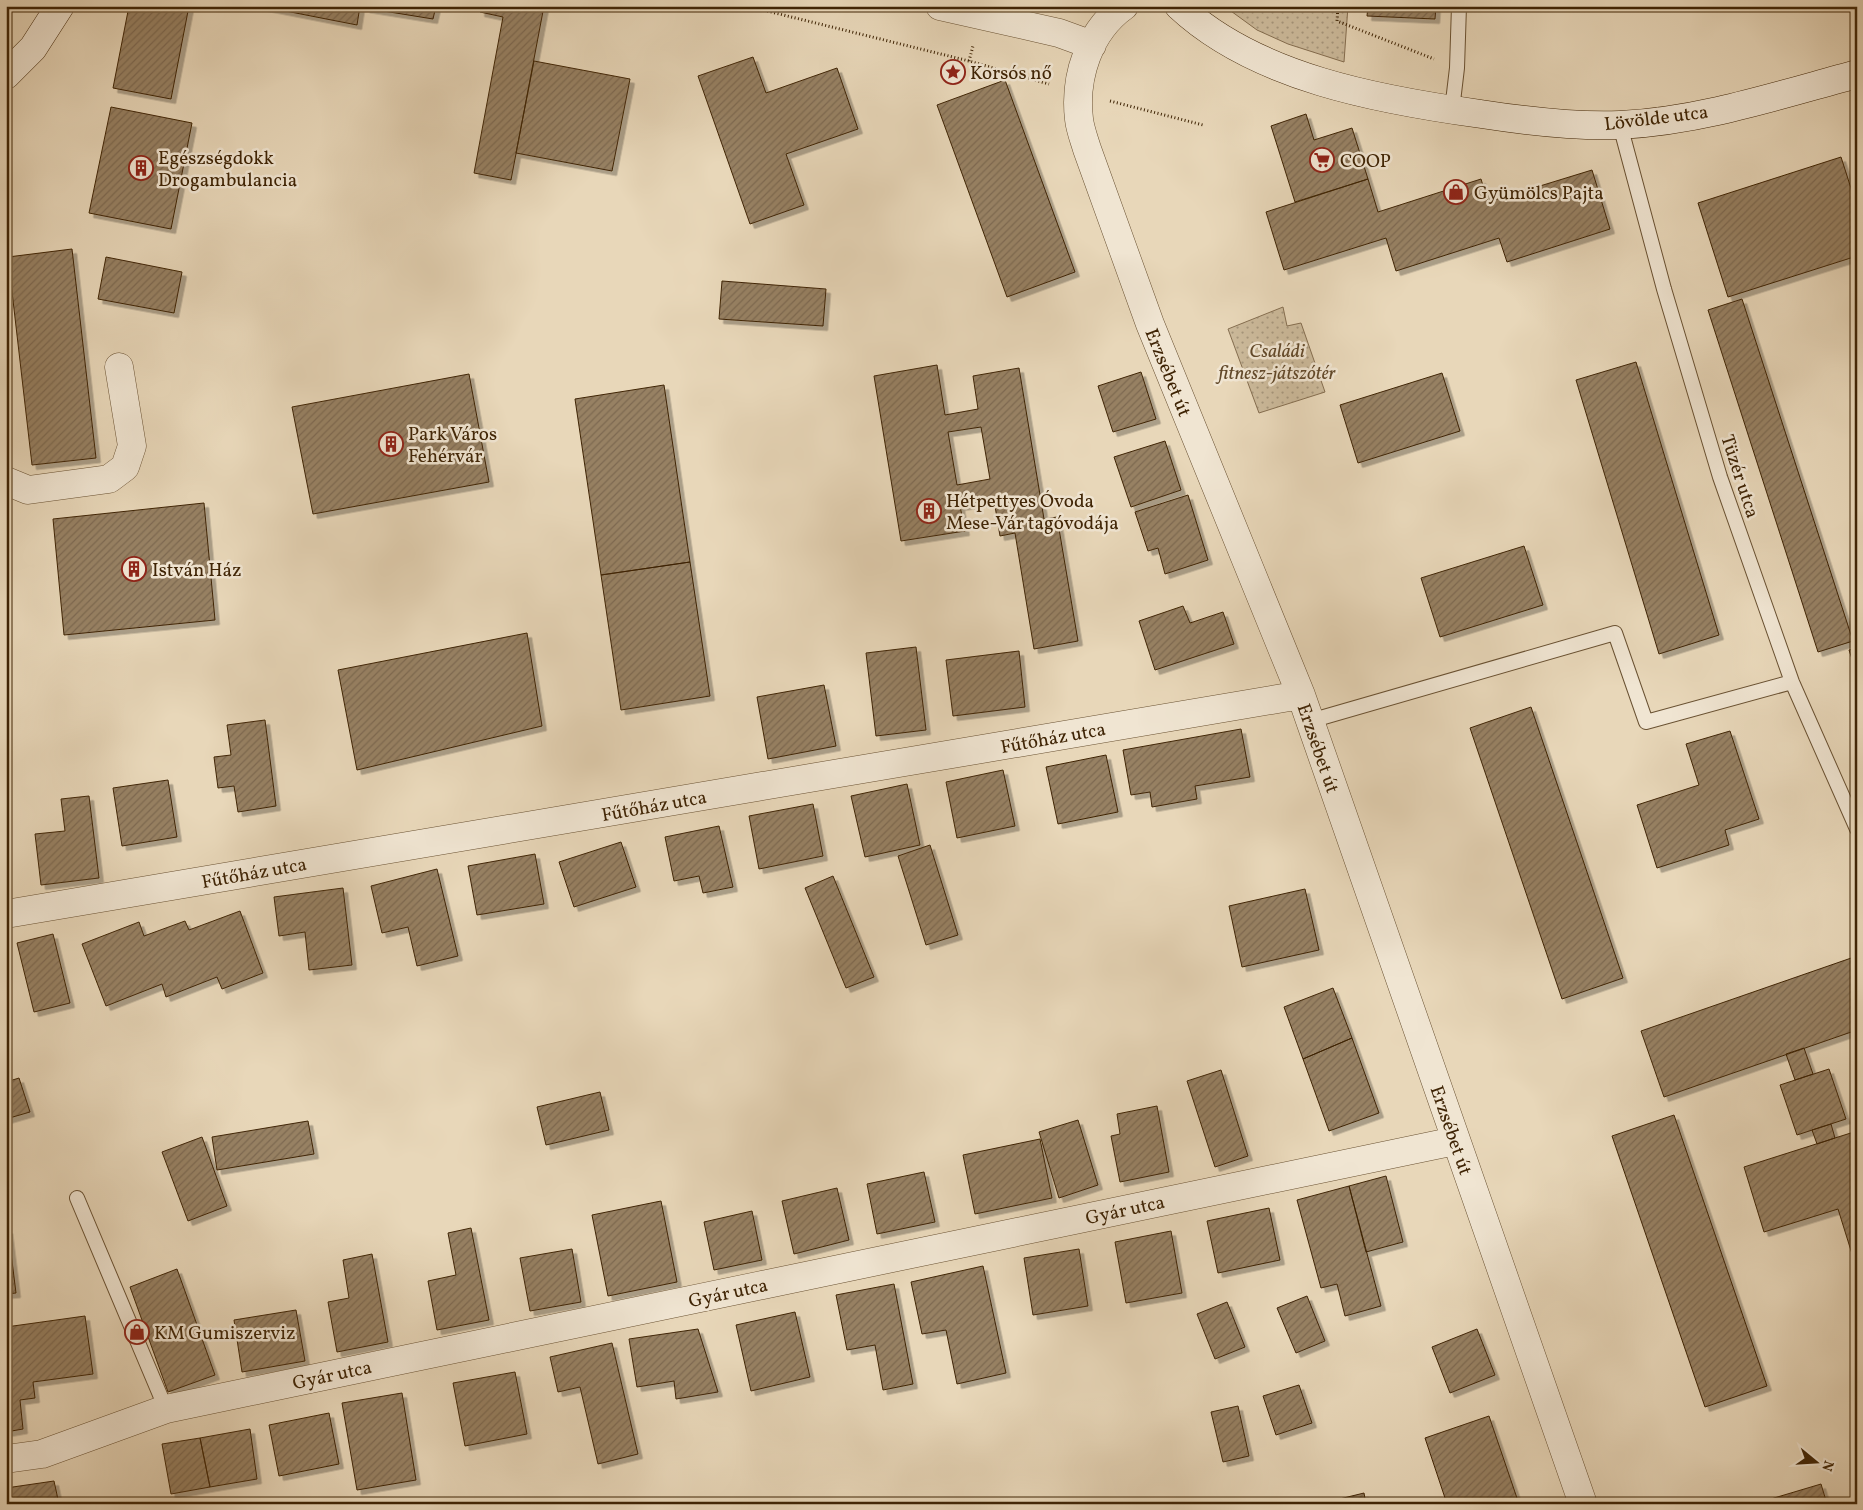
<svg xmlns="http://www.w3.org/2000/svg" width="1863" height="1510" viewBox="0 0 1863 1510" font-family="Vollkorn,serif">
	<style>
		.park { fill: url(#park-dots); stroke: #856e50 }
		.building { fill: url(#building-hatch); stroke: #3f2405; fill-rule: evenodd; filter: url(#shadow) }
		.lines { fill: none; stroke-linecap: round; stroke-linejoin: round }
		.lane-casing { stroke: #695132; stroke-width: 16 }
		.street-casing { stroke: #695132; stroke-width: 29 }
		.secondary-casing { stroke: #3f2405; stroke-width: 29 }
		.path { stroke: #3f2405; stroke-width: 3; stroke-dasharray: 1 2.5; stroke-linecap: butt }
		.lane { stroke: #f0e5d2; stroke-width: 14 }
		.street { stroke: #f0e5d2; stroke-width: 28 }
		.secondary { stroke: #f0e5d2; stroke-width: 28 }
		.labels { text-anchor: middle; stroke-width: 5; stroke-linejoin: round; paint-order: stroke }
		.poi-label { font-size: 19px; fill: #3f2405; stroke: #f0e5d2; text-anchor: start }
		.street-label { font-size: 19px; fill: #3f2405; stroke: #f0e5d2 }
		.park-label { font-size: 19px; font-style: italic; fill: #62492a; stroke: #f0e5d2 }
	</style>
	<defs>
		<pattern id="park-dots" width="8" height="8" patternUnits="userSpaceOnUse" patternTransform="scale(1.25)"><rect width="8" height="8" fill="#cbb99a"/><path d="M2 2h.1M6 6h.1" fill="none" stroke="#a6967c" stroke-width="1.8" stroke-linecap="round"/></pattern>
		<pattern id="building-hatch" width="6" height="6" patternUnits="userSpaceOnUse" patternTransform="scale(1.25)"><rect width="6" height="6" fill="#978163"/><path d="M-1 1l2-2M0 6l6-6M5 7l2-2" fill="none" stroke="#7d6950"/></pattern>
		<filter id="shadow"><feDropShadow dx="4.5" dy="4.5" stdDeviation="0" flood-color="#0004"/></filter>
	</defs>
	<rect width="100%" height="100%" fill="#e8d7b9"/>
	<filter id="stains"><feTurbulence type="fractalNoise" baseFrequency=".004" numOctaves="4"/><feColorMatrix values="0 0 0 0 .2 0 0 0 0 .09 0 0 0 0 .02 0 0 0 .5 -.17"/></filter>
	<radialGradient id="worn" r=".72"><stop offset=".6" stop-color="#630" stop-opacity="0"/><stop offset="1" stop-color="#630" stop-opacity=".3"/></radialGradient>
	<!-- park -->
	<path class="park" d="M1224 6H1348L1344 62 1288 44 1257 30Z
		M1283 307 1287 326 1301 323 1325 392 1259 413 1228 329Z"/>
	<!-- building -->
	<path class="building" d="M129 6H189L171 99 113 88Z
		M260 6H360L357 25Z
		M366 6H436L433 19 365 8Z
		M481 6H544L511 180 474 173 503 17 480 12Z
		M1368 6H1436L1435 19 1367 16Z
		M753 57 766 93 837 68 858 129 786 154 804 205 750 224 698 76Z
		M534 61 630 79 612 171 516 153Z
		M1005 80 1075 272 1007 297 937 105Z
		M111 107 192 123 171 229 89 213Z
		M1306 114 1314 140 1352 128 1368 179 1295 202 1271 126Z
		M1841 157 1857 207V256L1728 297 1698 203Z
		M1592 170 1610 229 1507 262 1499 238 1396 271 1386 238 1284 270 1266 212 1368 179 1378 212 1481 179 1488 202Z
		M72 249 96 458 32 465 8 257Z
		M106 257 182 272 174 313 98 299Z
		M722 281 826 289 823 326 719 319Z
		M1742 299 1853 641 1818 652 1708 310Z
		M1636 362 1719 635 1659 654 1576 380Z
		M937 365 945 415 978 409 973 376 1019 368 1044 519 1057 517 1078 641 1034 649 1015 533 1000 536 994 500 960 506 965 531 901 541 874 376ZM981 427 990 479 957 485 948 432Z
		M1141 372 1156 419 1113 432 1098 386Z
		M1442 373 1460 431 1358 463 1340 405Z
		M469 374 489 482 313 514 292 407Z
		M664 385 690 562 601 575 575 399Z
		M1165 441 1181 490 1131 507 1114 457Z
		M1188 495 1208 560 1165 574 1158 548 1148 551 1135 512Z
		M204 503 215 620 64 635 53 519Z
		M1524 546 1543 605 1440 637 1421 578Z
		M690 562 710 696 621 710 601 575Z
		M1183 606 1190 623 1223 612 1234 644 1155 670 1139 621Z
		M527 633 542 726 357 770 338 670Z
		M916 647 926 730 876 736 866 653Z
		M1857 648V674L1849 650Z
		M1019 651 1025 707 953 716 946 660Z
		M824 685 836 746 768 759 757 697Z
		M1531 707 1623 978 1562 999 1470 728Z
		M265 720 276 806 238 812 234 786 218 788 214 757 231 755 227 725Z
		M1241 729 1250 777 1195 786 1197 799 1152 807 1150 792 1131 795 1123 750Z
		M1730 731 1759 819 1725 830 1729 845 1657 868 1637 805 1699 785 1686 744Z
		M1106 755 1118 812 1058 824 1046 767Z
		M1003 770 1015 826 957 838 946 782Z
		M168 780 177 837 122 846 113 788Z
		M907 784 920 845 865 857 851 796Z
		M89 796 99 878 41 885 35 834 65 831 61 799Z
		M813 804 823 856 759 869 749 816Z
		M719 826 733 887 703 893 699 876 674 881 665 837Z
		M621 842 636 887 574 907 559 862Z
		M930 845 958 935 926 945 898 856Z
		M535 854 544 904 477 915 468 866Z
		M437 869 458 956 417 966 408 927 382 933 371 886Z
		M833 876 874 977 846 988 805 888Z
		M343 888 352 965 309 970 305 932 279 936 274 897Z
		M1305 889 1319 950 1242 967 1229 906Z
		M240 911 263 973 222 989 217 977 166 997 162 984 106 1006 82 944 139 922 144 936 185 921 189 930Z
		M53 934 70 1003 34 1012 17 943Z
		M1857 956V1030L1664 1097 1641 1031Z
		M1333 988 1352 1038 1303 1059 1284 1007Z
		M1352 1038 1379 1113 1329 1131 1303 1059Z
		M1804 1048 1813 1074 1795 1080 1786 1054Z
		M1829 1069 1846 1119 1797 1135 1780 1085Z
		M1221 1070 1248 1156 1215 1167 1187 1081Z
		M19 1078 30 1112 6 1119V1082Z
		M600 1092 609 1130 546 1145 537 1107Z
		M1157 1106 1169 1172 1120 1182 1111 1136 1120 1134 1117 1114Z
		M1674 1115 1767 1386 1705 1407 1612 1136Z
		M1078 1120 1098 1185 1059 1198 1039 1132Z
		M308 1121 314 1154 217 1170 212 1137Z
		M1831 1124 1835 1138 1817 1144 1812 1130Z
		M1857 1131V1270L1838 1209 1764 1232 1744 1167Z
		M202 1137 227 1206 188 1221 162 1152Z
		M1040 1139 1052 1198 975 1214 963 1155Z
		M924 1172 935 1222 877 1234 867 1184Z
		M1386 1176 1403 1242 1366 1252 1349 1186Z
		M1349 1186 1381 1306 1345 1316 1337 1284 1321 1288 1297 1200Z
		M837 1188 849 1240 794 1254 782 1201Z
		M661 1201 677 1282 608 1296 592 1215Z
		M1269 1208 1280 1260 1218 1273 1207 1221Z
		M752 1211 762 1260 714 1270 704 1222Z
		M471 1228 489 1320 437 1330 428 1281 456 1275 448 1233Z
		M8 1229 16 1293 6 1294V1230Z
		M1171 1231 1182 1293 1126 1303 1115 1242Z
		M572 1249 581 1302 530 1311 520 1258Z
		M1079 1249 1088 1306 1033 1315 1024 1258Z
		M372 1254 388 1342 337 1352 328 1302 349 1298 343 1260Z
		M983 1266 1006 1373 957 1384 946 1330 922 1334 911 1282Z
		M177 1269 215 1375 168 1392 130 1287Z
		M894 1284 913 1384 883 1390 875 1345 847 1350 836 1295Z
		M1307 1296 1325 1341 1296 1353 1277 1308Z
		M1227 1302 1245 1347 1215 1359 1197 1314Z
		M296 1310 305 1361 242 1372 234 1320Z
		M795 1312 810 1377 751 1391 736 1325Z
		M85 1316 93 1374 33 1382 35 1398 20 1400 23 1429 6 1432V1327Z
		M698 1329 718 1392 676 1399 674 1381 637 1387 629 1339Z
		M1477 1329 1495 1375 1450 1393 1432 1347Z
		M612 1343 638 1454 598 1464 580 1387 558 1392 550 1357Z
		M515 1372 527 1434 465 1446 453 1383Z
		M1299 1385 1312 1423 1276 1435 1263 1396Z
		M402 1393 416 1480 357 1490 342 1403Z
		M1238 1406 1249 1456 1223 1462 1211 1412Z
		M329 1413 339 1464 279 1476 269 1425Z
		M1489 1416 1519 1504H1447L1425 1438Z
		M250 1429 257 1479 210 1487 200 1438Z
		M200 1438 210 1487 171 1494 162 1444Z
		M54 1481 59 1504H6V1488Z
		M1821 1484 1827 1504H1754Z
		M1364 1493 1366 1504H1319Z"/>
	<g class="lines">
		<defs>
			<path id="lane" d="M1452 110 1457 68 1459 6
				M1620 125 1664 289 1720 477 1792 682 1857 829
				M1310 721 1615 633 1646 722 1792 682
				M77 1198 166 1409"/>
			<path id="street" d="M940 6 1059 33 1092 45
				M1124 6C1089 31 1074 77 1079 119 1080 129 1084 139 1087 149L1150 324 1301 695 1583 1504
				M6 481 28 490 109 479 125 467 132 446 119 367
				M6 914 1301 695
				M6 1459 42 1454 166 1409 1455 1141"/>
			<path id="secondary" d="M1179 6C1256 78 1380 100 1481 114 1526 121 1574 127 1620 125 1701 121 1779 95 1857 74
				M6 75 33 48 60 6"/>
		</defs>
		<!-- lane casing -->
		<use href="#lane" class="lane-casing"/>
		<!-- street casing -->
		<use href="#street" class="street-casing"/>
		<!-- secondary casing -->
		<use href="#secondary" class="secondary-casing"/>
		<!-- path -->
		<path class="path" d="M747 6 969 61 1049 84
			M1338 6 1337 21 1434 59
			M6 18 13 6
			M969 61 973 46
			M1110 101 1203 125"/>
		<!-- lane -->
		<use href="#lane" class="lane"/>
		<!-- street -->
		<use href="#street" class="street"/>
		<!-- secondary -->
		<use href="#secondary" class="secondary"/>
	</g>
	<!-- icons -->
	<defs>
		<symbol id="sight-ring" viewBox="-11 -11 22 22"><circle r="9.5" fill="#f0e5d2" stroke="#8f2418" stroke-width="1.5"/><path d="M0-6L1.8-2.2L6-1.7L2.9 1.2L3.7 5.4L0 3.3L-3.7 5.4L-2.9 1.2L-6-1.7L-1.8-2.2Z" fill="#8f2418"/></symbol>
		<symbol id="supermarket-ring" viewBox="-11 -11 22 22"><circle r="9.5" fill="#f0e5d2" stroke="#8f2418" stroke-width="1.5"/><path d="M-6-5.5h2.5l.6 2H6L4.5 2H-2.5L-4.4-4H-6ZM-1.5 3.2a1.3 1.3 0 1 0 .1 0ZM3 3.2a1.3 1.3 0 1 0 .1 0Z" fill="#8f2418"/></symbol>
		<symbol id="building-ring" viewBox="-11 -11 22 22"><circle r="9.5" fill="#f0e5d2" stroke="#8f2418" stroke-width="1.5"/><path d="M-4-6H4V6H1V3H-1V6H-4ZM-2.5-4.3h1.7v1.8h-1.7ZM.8-4.3h1.7v1.8H.8ZM-2.5-1h1.7V.8h-1.7ZM.8-1h1.7V.8H.8Z" fill="#8f2418"/></symbol>
		<symbol id="shop-ring" viewBox="-11 -11 22 22"><circle r="9.5" fill="#f0e5d2" stroke="#8f2418" stroke-width="1.5"/><path d="M-5-2.5h2.3a2.7 3.5 0 0 1 5.4 0H5L5.5 6h-11ZM-1.5-2.5h3a1.5 2.3 0 0 0-3 0Z" fill="#8f2418"/></symbol>
	</defs>
	<g fill-rule="evenodd">
		<use href="#sight-ring" x="939" y="58" width="28" height="28"/>
		<use href="#supermarket-ring" x="1308" y="146" width="28" height="28"/>
		<use href="#building-ring" x="127" y="154" width="28" height="28"/>
		<use href="#shop-ring" x="1442" y="178" width="28" height="28"/>
		<use href="#building-ring" x="377" y="430" width="28" height="28"/>
		<use href="#building-ring" x="915" y="497" width="28" height="28"/>
		<use href="#building-ring" x="120" y="555" width="28" height="28"/>
		<use href="#shop-ring" x="123" y="1318" width="28" height="28"/>
	</g>
	<g class="labels">
		<!-- poi labels -->
		<g class="poi-label">
			<text x="970" y="79">Korsós nő</text>
			<text x="158" y="164">Egészségdokk<tspan x="158" dy="22">Drogambulancia</tspan></text>
			<text x="1340" y="167">COOP</text>
			<text x="1474" y="199">Gyümölcs Pajta</text>
			<text x="408" y="440">Park Város<tspan x="408" dy="22">Fehérvár</tspan></text>
			<text x="946" y="507">Hétpettyes Óvoda<tspan x="946" dy="22">Mese-Vár tagóvodája</tspan></text>
			<text x="152" y="576">István Ház</text>
			<text x="154" y="1339">KM Gumiszerviz</text>
		</g>
		<!-- street labels -->
		<g class="street-label">
			<text transform="translate(1656 117) rotate(-7)" y="7">Lövölde utca</text>
			<text transform="translate(1169 372) rotate(68)" y="7">Erzsébet út</text>
			<text transform="translate(1741 476) rotate(72)" y="7">Tüzér utca</text>
			<text transform="translate(1053 737) rotate(-10)" y="7">Fűtőház utca</text>
			<text transform="translate(1319 748) rotate(71)" y="7">Erzsébet út</text>
			<text transform="translate(654 805) rotate(-10)" y="7">Fűtőház utca</text>
			<text transform="translate(254 872) rotate(-10)" y="7">Fűtőház utca</text>
			<text transform="translate(1452 1130) rotate(71)" y="7">Erzsébet út</text>
			<text transform="translate(1125 1209) rotate(-12)" y="7">Gyár utca</text>
			<text transform="translate(728 1292) rotate(-12)" y="7">Gyár utca</text>
			<text transform="translate(332 1374) rotate(-12)" y="7">Gyár utca</text>
		</g>
		<!-- park labels -->
		<g class="park-label">
			<text x="1277" y="357">Családi<tspan x="1277" dy="22">fitnesz-játszótér</tspan></text>
		</g>
	</g>
	<!-- margin -->
	<rect width="1863" height="1510" fill="none" stroke="#e8d7b9" stroke-width="25"/>
	<rect x="8" y="8" width="1848" height="1495" fill="none" stroke="#3f2405" stroke-width="2.5"/>
	<rect x="12" y="12" width="1838" height="1485" fill="none" stroke="#3f2405"/>
	<!-- north arrow -->
	<g transform="translate(1816 1462) rotate(108)" stroke="#f0e5d2" stroke-width="4" paint-order="stroke">
	<path d="M0-4L9 19L0 12L-9 19Z" fill="#3f2405"/>
	<text y="-8" font-size="14" font-weight="bold" text-anchor="middle" fill="#3f2405">N</text>
	</g>
	<rect width="100%" height="100%" filter="url(#stains)"/>
	<rect width="100%" height="100%" fill="url(#worn)"/>
</svg>
